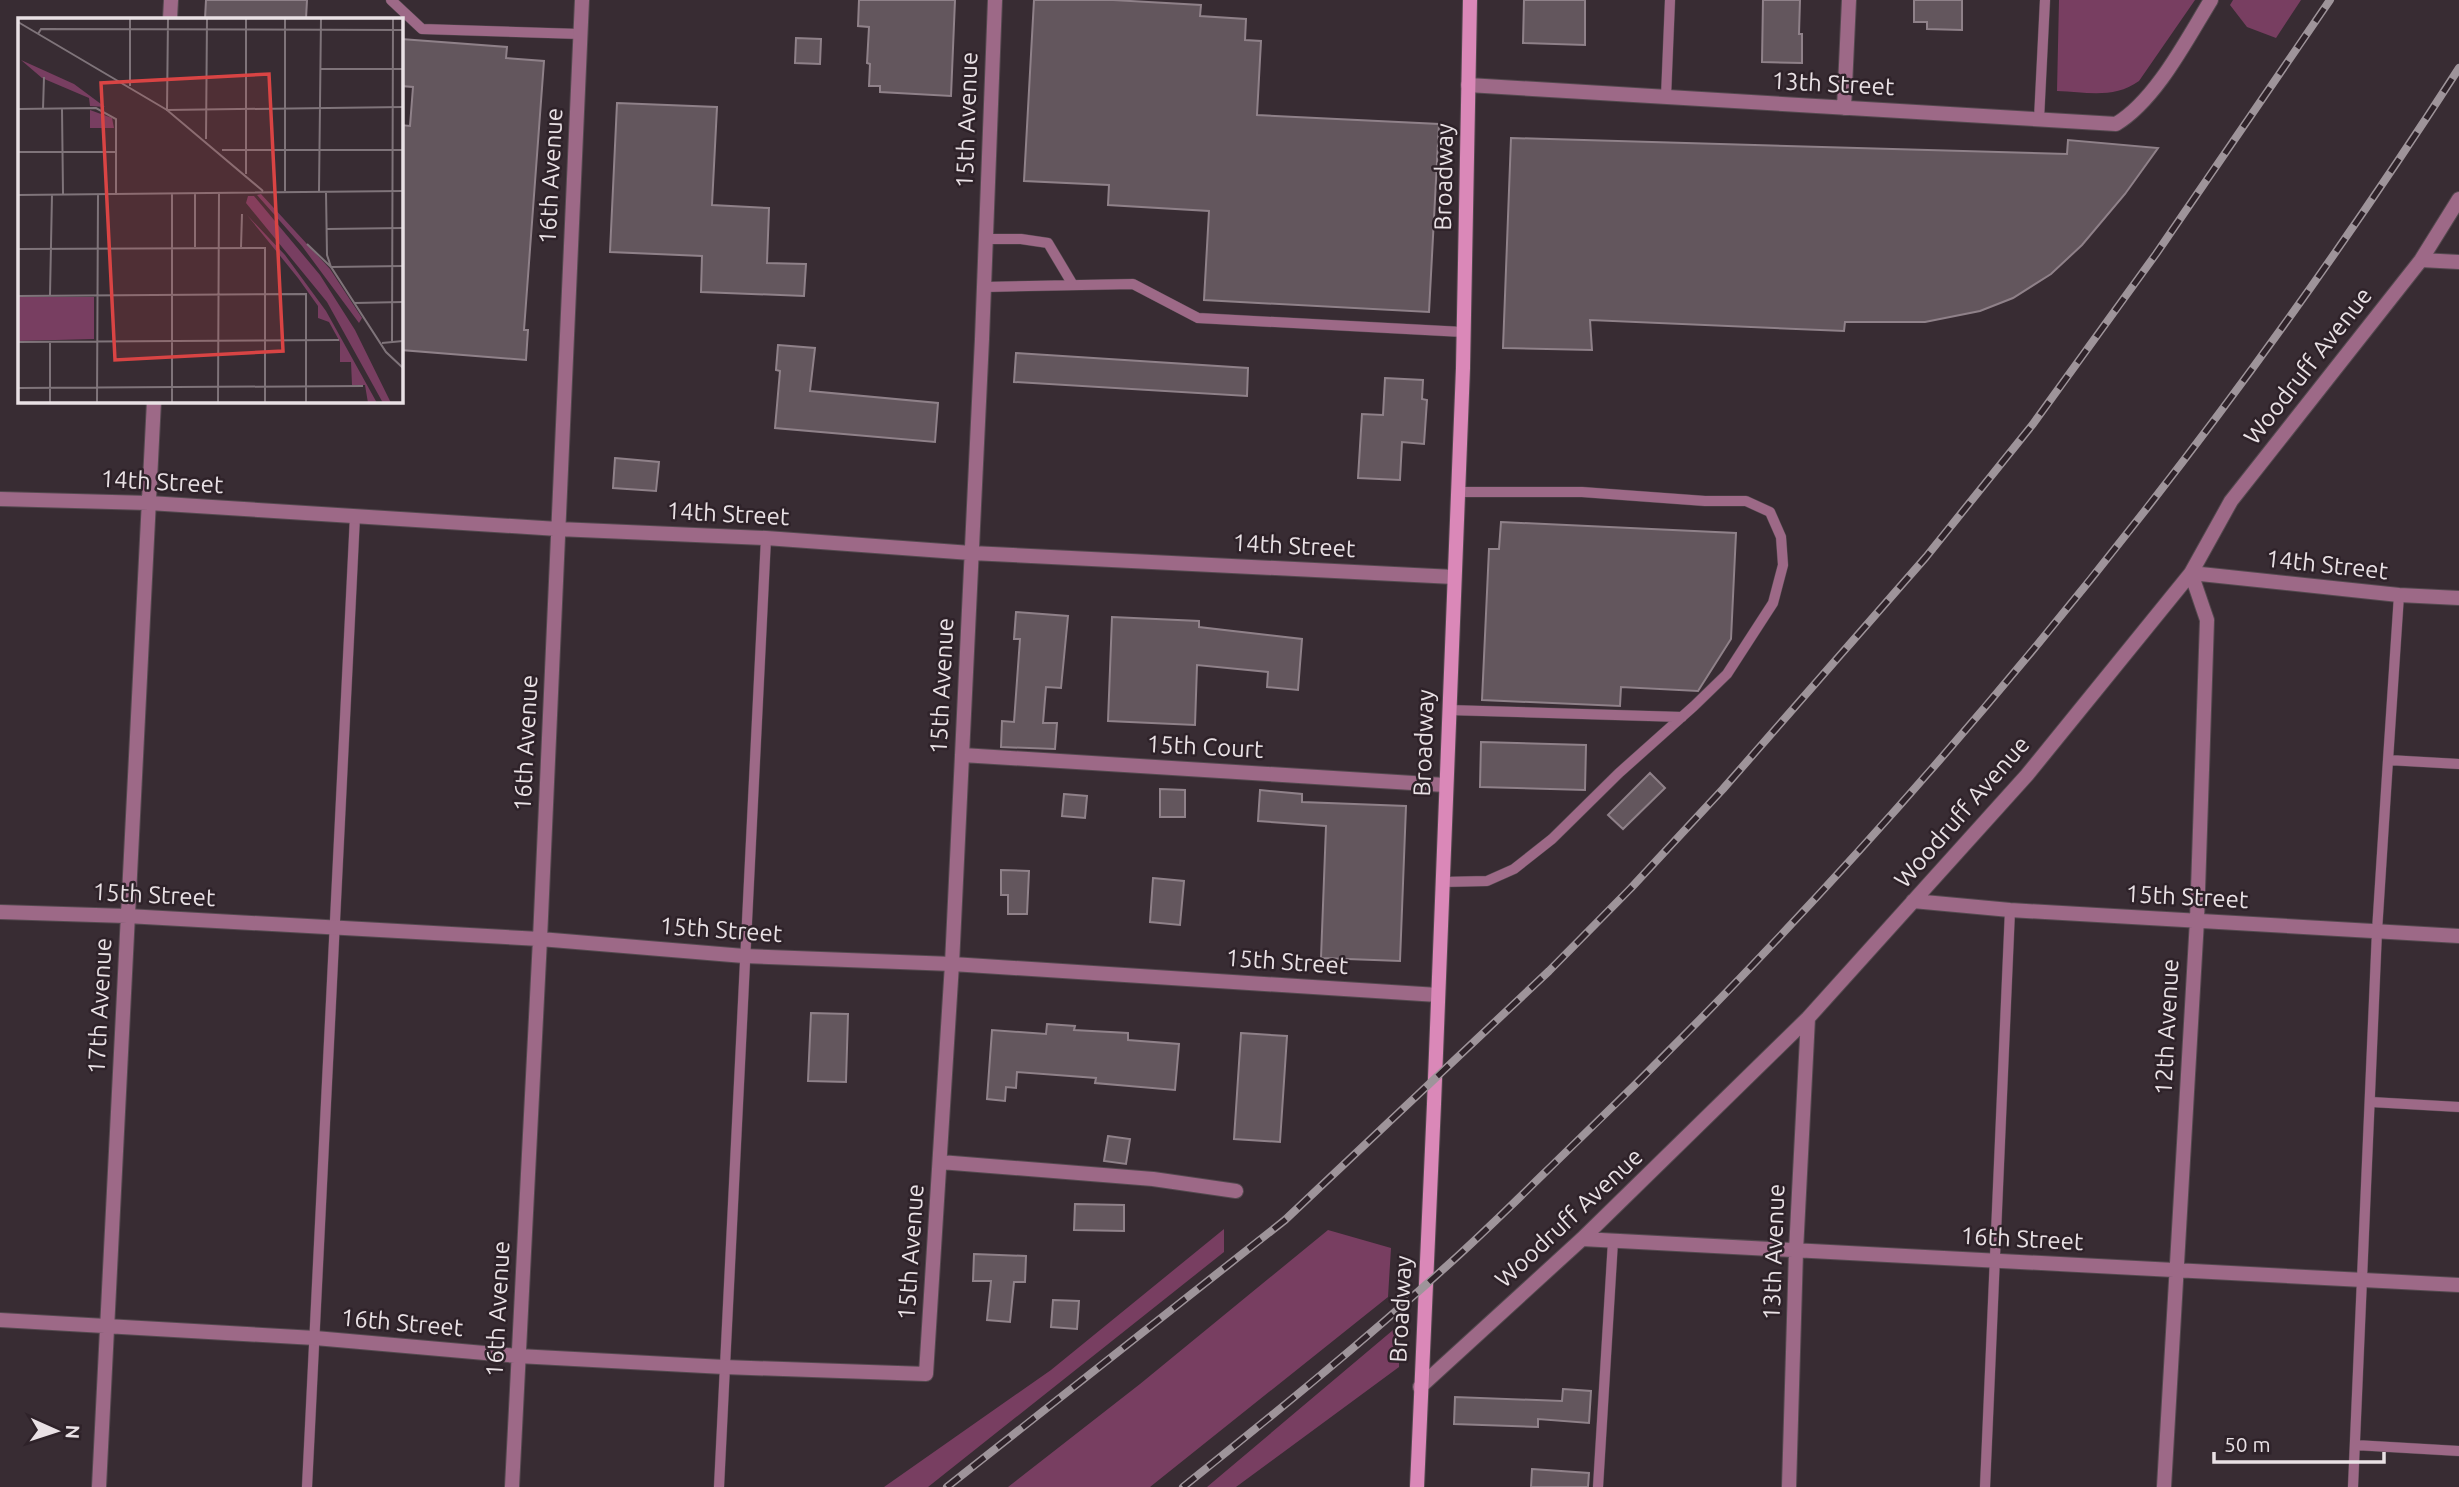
<svg xmlns="http://www.w3.org/2000/svg" width="2459" height="1487" viewBox="0 0 2459 1487" font-family="Ubuntu,sans-serif">
	<style>
		.green { fill: #783e61 }
		.building { fill: #63565d; stroke: #8f8189; stroke-width: 2 }
		.lines { fill: none; stroke-linecap: round; stroke-linejoin: round }
		.lane-casing { stroke: #54494f; stroke-width: 11 }
		.street-casing { stroke: #54494f; stroke-width: 16 }
		.secondary-casing { stroke: #54494f; stroke-width: 16 }
		.lane { stroke: #9d6987; stroke-width: 10 }
		.street { stroke: #9d6987; stroke-width: 14 }
		.secondary { stroke: #da88b8; stroke-width: 14 }
		.rail-casing { stroke: #9e949a; stroke-width: 8 }
		.rail { stroke: #2e2229; stroke-width: 5; stroke-dasharray: 16; stroke-linecap: butt }
		.labels { text-anchor: middle; stroke-width: 5; stroke-linejoin: round; paint-order: stroke }
		.street-label { font-size: 24px; fill: #e9e1e5; stroke: #2e2229 }
		.inset-road { fill: none; stroke: #7f747a; stroke-width: 2 }
		.view { fill: #d94444; fill-opacity: 0.15; stroke: #d94444; stroke-width: 3.5 }
		.inset-edge { fill: none; stroke: #e9e1e5; stroke-width: 3.5 }
	</style>
	<rect width="100%" height="100%" fill="#382c33"/>
	<!-- green -->
	<path class="green" d="M2059 0H2195L2139 81C2114 99 2087 92 2057 91Z
		M2233 0H2301L2276 38 2247 27 2230 5Z
		M1224 1229V1252L928 1487H884L1051 1370Z
		M1328 1230 1391 1248 1388 1297 1150 1487H1008L1140 1384Z
		M1399 1325V1367L1236 1487H1207Z"/>
	<!-- building -->
	<path class="building" d="M206 0H307L306 19H205Z
		M859 0H955L951 96 880 92V86H869L870 64 867 63 869 27 858 26Z
		M1034 0H1113L1201 5 1200 16 1246 19 1245 40 1261 41 1257 115 1439 124 1429 312 1204 300 1209 211 1108 205 1109 185 1024 181Z
		M1524 0H1585V45L1523 43Z
		M1763 0H1800L1799 34H1802V63L1762 62Z
		M1914 0H1962V30L1927 29V22H1914Z
		M796 38 821 39 820 64 795 63Z
		M401 39 507 47 506 58 544 61 524 330H528L526 360 401 350V125L410 126 413 87 401 86Z
		M617 103 717 107 712 205 769 208 767 263 806 264 804 296 701 292 702 256 610 252Z
		M1511 138 2067 154 2068 140 2158 148 2125 194 2082 245 2051 274 2013 298 1980 311 1925 322H1845L1844 331 1590 320 1592 350 1503 348Z
		M778 345 815 348 810 391 938 403 935 442 775 428 780 371 776 370Z
		M1016 353 1248 368 1247 396 1014 382Z
		M1385 378 1423 380 1422 399 1427 400 1424 444 1402 442 1400 480 1358 478 1362 414 1383 415Z
		M615 458 659 462 656 491 613 488Z
		M1501 522 1736 533 1731 639 1698 691 1621 687 1620 706 1482 700 1489 549H1499Z
		M1016 612 1068 616 1061 688 1046 687 1043 723H1057L1055 749 1001 747 1002 721 1014 722 1020 639H1014Z
		M1112 617 1199 621V627L1302 639 1298 690 1267 687 1268 672 1197 665 1195 725 1108 721Z
		M1481 742 1586 745 1585 790 1480 787Z
		M1650 773 1665 788 1623 829 1608 815Z
		M1160 789 1185 790V817H1160Z
		M1260 790 1302 794V802L1406 806 1400 961 1321 958 1326 826 1258 821Z
		M1064 794 1087 796 1085 818 1062 816Z
		M1001 870 1029 871 1027 914H1008V895H1001Z
		M1153 878 1184 881 1180 925 1150 922Z
		M811 1013 848 1014 846 1082 808 1081Z
		M1047 1024 1075 1026 1074 1030 1128 1033V1040L1179 1044 1175 1090 1095 1083 1096 1078 1017 1072 1016 1088 1006 1087 1005 1101 987 1099 992 1030 1046 1034Z
		M1241 1033 1287 1036 1280 1142 1234 1139Z
		M1108 1136 1130 1139 1126 1164 1104 1161Z
		M1075 1204 1124 1205V1231L1074 1230Z
		M974 1254 1026 1256 1025 1282H1014L1010 1322 987 1320 991 1281H973Z
		M1053 1300 1079 1301 1077 1329 1051 1327Z
		M1563 1389 1591 1391 1589 1423 1538 1419V1427L1454 1424 1455 1397 1562 1401Z
		M1532 1469 1589 1473 1588 1487H1531Z"/>
	<g class="lines">
		<defs>
			<path id="lane" d="M391 0 422 29 580 34
				M1666 97 1670 0
				M2039 119 2045 0
				M986 239H1021L1048 243 1073 285
				M984 287 1133 284 1198 318 1463 332
				M2399 595 2388 760 2459 764
				M1448 710 1682 717
				M1442 882 1487 881 1514 869 1552 839 1619 773 1694 706 1727 674 1773 603 1783 565 1781 537 1770 512 1746 501H1705L1582 492H1458
				M2371 1102 2459 1107
				M2355 1445 2459 1451
				M307 1487 355 516
				M719 1487 766 538
				M1598 1487 1613 1241
				M1985 1487 2010 910
				M2353 1487 2377 931 2388 760"/>
			<path id="street" d="M170 19 171 0
				M1468 85 2116 124C2156 100 2187 39 2211 0
				M1844 108 1849 0
				M2421 260 2459 262
				M0 499 149 503 558 529 766 538 971 553 1454 577
				M962 755 1445 785
				M1913 901 2010 910 2459 936
				M0 912 127 916 540 939 744 956 952 964 1438 995
				M940 1162 1153 1179 1236 1191
				M1582 1239 2459 1285
				M0 1320 315 1338 518 1356 724 1367 926 1374 952 964 982 339 995 0
				M1420 1387 1582 1239 1808 1018 2027 775 2191 573 2231 501 2421 260 2459 199
				M99 1487 154 401
				M512 1487 540 939 582 0
				M1789 1487 1796 1251 1808 1018
				M2164 1487 2197 920 2207 620 2191 573 2399 595 2459 598"/>
			<path id="secondary" d="M1417 1487 1434 1104 1463 368 1470 0"/>
		</defs>
		<!-- lane casing -->
		<use href="#lane" class="lane-casing"/>
		<!-- street casing -->
		<use href="#street" class="street-casing"/>
		<!-- secondary casing -->
		<use href="#secondary" class="secondary-casing"/>
		<!-- lane -->
		<use href="#lane" class="lane"/>
		<!-- street -->
		<use href="#street" class="street"/>
		<!-- secondary -->
		<use href="#secondary" class="secondary"/>
		<defs>
			<path id="rail" d="M947 1487 1285 1220 1549 971 1631 888 1723 789 1926 557 2033 424 2156 254 2330 0
				M1183 1487C1273 1415 1363 1342 1449 1264 1489 1228 1528 1189 1567 1151 1906 826 2205 462 2459 68"/>
		</defs>
		<!-- rail casing -->
		<use href="#rail" class="rail-casing"/>
		<!-- rail -->
		<use href="#rail" class="rail"/>
	</g>
	<g class="labels">
		<!-- street labels -->
		<g class="street-label">
			<text transform="translate(1833 84) rotate(3)" y="8">13th Street</text>
			<text transform="translate(967 120) rotate(-88)" y="8">15th Avenue</text>
			<text transform="translate(551 176) rotate(-87)" y="8">16th Avenue</text>
			<text transform="translate(1444 177) rotate(-89)" y="8">Broadway</text>
			<text transform="translate(2308 366) rotate(-52)" y="8">Woodruff Avenue</text>
			<text transform="translate(162 482) rotate(3)" y="8">14th Street</text>
			<text transform="translate(728 514) rotate(3)" y="8">14th Street</text>
			<text transform="translate(1294 546) rotate(3)" y="8">14th Street</text>
			<text transform="translate(2327 565) rotate(6)" y="8">14th Street</text>
			<text transform="translate(942 686) rotate(-87)" y="8">15th Avenue</text>
			<text transform="translate(526 743) rotate(-87)" y="8">16th Avenue</text>
			<text transform="translate(1424 743) rotate(-88)" y="8">Broadway</text>
			<text transform="translate(1205 747) rotate(3)" y="8">15th Court</text>
			<text transform="translate(1962 812) rotate(-49)" y="8">Woodruff Avenue</text>
			<text transform="translate(154 895) rotate(3)" y="8">15th Street</text>
			<text transform="translate(2187 897) rotate(3)" y="8">15th Street</text>
			<text transform="translate(721 930) rotate(4)" y="8">15th Street</text>
			<text transform="translate(1287 962) rotate(4)" y="8">15th Street</text>
			<text transform="translate(100 1006) rotate(-87)" y="8">17th Avenue</text>
			<text transform="translate(2167 1027) rotate(-87)" y="8">12th Avenue</text>
			<text transform="translate(1569 1218) rotate(-43)" y="8">Woodruff Avenue</text>
			<text transform="translate(2022 1239) rotate(3)" y="8">16th Street</text>
			<text transform="translate(911 1252) rotate(-86)" y="8">15th Avenue</text>
			<text transform="translate(1774 1252) rotate(-88)" y="8">13th Avenue</text>
			<text transform="translate(498 1309) rotate(-87)" y="8">16th Avenue</text>
			<text transform="translate(1401 1309) rotate(-87)" y="8">Broadway</text>
			<text transform="translate(402 1323) rotate(5)" y="8">16th Street</text>
		</g>
	</g>
	<!-- overview -->
	<g transform="translate(18 18)">
		<rect width="385" height="385" fill="#382c33"/>
		<path d="M3 42 56 66 87 89 72 88 71 80 24 60ZM72 92 94 100 96 110H72ZM243 176 312 251 344 300 341 305 284 228 239 177ZM230 178H236L302 257 337 312 373 385H365L309 284 228 185ZM229 197 267 237 308 293 359 385H350L347 367H334L333 344H322V324L311 304 300 300V288L280 260ZM0 279H76V321L0 323Z" fill="#783e61"/>
		<path class="inset-road" d="M112 0V68M150 0 149 92 385 89M0 4 149 92 245 173M20 16 23 11 385 12M303 51H385M0 91 78 90 98 101V176M25 91 26 59M44 91 45 176M188 121 189 0M204 132H385M0 134H99M228 156V0M267 173V0M301 173 303 0M308 174 309 237 313 249 385 248M0 177 385 173M309 211 385 210M289 226 313 249 368 334 385 350M177 229V175M223 229 224 196M0 231 247 230V385M32 277 34 177M0 278 288 276V385M336 285 385 284M374 323 375 0M0 324 321 322M364 325 385 323M0 370 345 368M32 385V324M79 385 80 177M154 385V175M200 385 201 174"/>
		<path class="view" d="M251 56 265 333 97 342 83 65Z"/>
		<rect width="385" height="385" class="inset-edge"/>
	</g>
	<!-- north arrow -->
	<g transform="translate(56 1431) rotate(93)" stroke="#2e2229" stroke-width="5" paint-order="stroke">
	<path d="M0-5L12 26L0 18L-12 26Z" fill="#e9e1e5"/>
	<text y="-10" font-size="19" font-weight="bold" text-anchor="middle" fill="#e9e1e5">N</text>
	</g>
	<!-- scale -->
	<path d="M2214 1452v10h170v-10" fill="none" stroke="#e9e1e5" stroke-width="3.5"/>
	<text x="2224" y="1452" font-size="21" fill="#e9e1e5" stroke="#2e2229" stroke-width="5" paint-order="stroke">50 m</text>
</svg>
